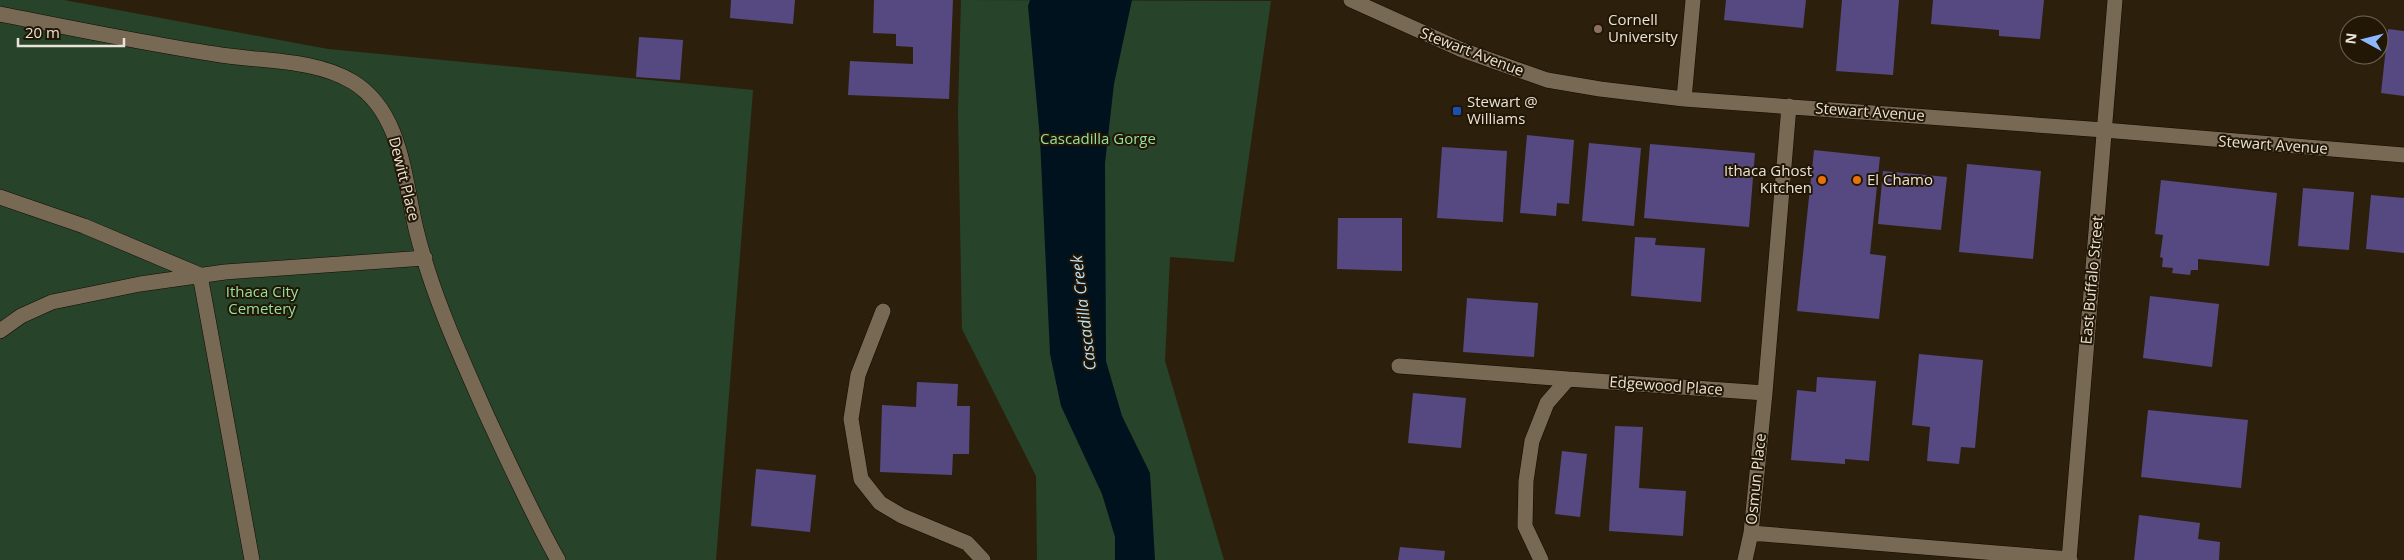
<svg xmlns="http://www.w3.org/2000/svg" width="2404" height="560" viewBox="0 0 2404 560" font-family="'Open Sans',sans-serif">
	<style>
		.green { fill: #27442b }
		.water { fill: #00121d }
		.building { fill: #564981 }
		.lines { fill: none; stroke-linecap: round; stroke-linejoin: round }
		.minor-casing { stroke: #140900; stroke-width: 16 }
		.minor { stroke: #776954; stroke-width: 15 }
		.education-dot { fill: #8d6e63; stroke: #221604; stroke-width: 2 }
		.transit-dot { fill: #1a4fb4; stroke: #221604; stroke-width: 2 }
		.food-dot { fill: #e8710a; stroke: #221604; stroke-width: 2 }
		.labels { text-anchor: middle; stroke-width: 4; stroke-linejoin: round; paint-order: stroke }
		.poi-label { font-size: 15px; fill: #eae2d6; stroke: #221604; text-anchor: start }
		.street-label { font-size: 15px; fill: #eae2d6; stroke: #221604 }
		.park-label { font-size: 15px; fill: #94e19e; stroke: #221604 }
		.water-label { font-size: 16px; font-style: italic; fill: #bce1f6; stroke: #221604 }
	</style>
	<rect width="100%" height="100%" fill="#2c200d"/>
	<!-- green -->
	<path class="green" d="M0 0H64L328 49 753 90 716 560H0Z
		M961 0 1271 1 1234 262 1170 257 1165 361 1224 560H1037L1036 476 962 329 958 112Z"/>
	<!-- water -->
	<path class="water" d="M1030 0H1132L1114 84 1105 163 1106 361 1122 416 1150 473 1155 560H1115V537L1102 494 1061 406 1050 354 1040 139 1028 6Z"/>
	<!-- building -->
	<path class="building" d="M731 0H795L793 24 730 18Z
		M874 0H953L949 99 848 95 850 61 913 64V47L896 46V34L873 33Z
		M1726 0H1806L1803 28 1724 20Z
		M1842 0H1899L1893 75 1836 71Z
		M1933 0H2044L2040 39 1999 36V30L1931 24Z
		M2388 29 2404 31V96L2381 93Z
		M639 37 683 40 680 80 636 77Z
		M1527 135 1574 140 1569 204 1557 203 1556 216 1520 213Z
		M1589 143 1641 148 1634 226 1582 221Z
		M1650 144 1755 153 1749 227 1644 218Z
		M1442 147 1507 151 1503 222 1437 218Z
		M1814 150 1880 157 1870 254 1886 256 1879 319 1797 311Z
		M1967 164 2041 171 2033 259 1959 252Z
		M1883 171 1947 177 1941 230 1878 224Z
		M2161 180 2277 193 2269 266 2198 259V270H2191L2190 275 2172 273 2173 268 2162 267 2163 258 2160 257 2163 235 2155 234Z
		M2303 188 2354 192 2349 250 2298 246Z
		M2371 195 2404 198V253L2366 249Z
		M1338 218H1402V271L1337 269Z
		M1635 237 1656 238 1655 245 1705 248 1701 302 1631 296Z
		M2150 296 2219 304 2212 367 2143 358Z
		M1467 298 1538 303 1534 357 1463 352Z
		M1919 354 1983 360 1975 448 1961 447 1959 464 1927 461 1930 427 1912 425Z
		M1817 377 1876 381 1869 461 1845 459V464L1791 460 1797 390 1816 392Z
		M917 382 958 384 957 406H970L969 454H953L952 475 880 472 882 405 916 407Z
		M1413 393 1466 398 1461 448 1408 443Z
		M2148 410 2248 420 2241 488 2141 477Z
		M1615 426 1643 427 1639 488 1686 491 1683 536 1609 531Z
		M1562 451 1587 454 1580 517 1555 514Z
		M756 469 816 475 810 532 751 526Z
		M2139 515 2200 523 2198 539 2220 542 2219 560H2134Z
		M1400 547 1445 551 1444 560H1398Z"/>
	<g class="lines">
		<defs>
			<path id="minor" d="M1351 0 1462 50 1547 80 1600 89 1684 99 2104 130 2404 155
				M0 14C71 28 143 43 215 54 260 62 313 58 353 82 402 112 404 179 416 229 432 295 460 355 487 416 510 465 532 514 558 560
				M1684 99 1693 0
				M0 197 84 226 200 275 252 560
				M883 311 858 375 851 419 861 479 880 503 902 516 967 543 983 560
				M0 331 21 316 52 302 140 284 225 272 425 258
				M1399 366 1568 379
				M1751 533 2070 559
				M1541 560 1525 526 1526 481 1532 441 1547 403 1568 379 1765 393
				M1745 560 1751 533 1765 393 1789 106
				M2069 560 2115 0"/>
		</defs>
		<!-- minor casing -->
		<use href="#minor" class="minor-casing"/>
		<!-- minor -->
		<use href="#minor" class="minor"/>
	</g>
	<!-- markers -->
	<circle class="education-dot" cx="1598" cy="29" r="5"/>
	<rect class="transit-dot" x="1452" y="106" width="10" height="10" rx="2.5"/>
	<g class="food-dot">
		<circle cx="1822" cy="180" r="5"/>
		<circle cx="1857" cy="180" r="5"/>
	</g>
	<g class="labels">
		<!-- poi labels -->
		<g class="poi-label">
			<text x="1608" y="25">Cornell<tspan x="1608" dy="17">University</tspan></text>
			<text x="1467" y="107">Stewart @<tspan x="1467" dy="17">Williams</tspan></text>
			<text x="1812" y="176" text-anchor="end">Ithaca Ghost<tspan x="1812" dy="17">Kitchen</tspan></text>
			<text x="1867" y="185">El Chamo</text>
		</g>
		<!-- street labels -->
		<g class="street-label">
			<text transform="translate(1472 52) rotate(21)" y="5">Stewart Avenue</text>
			<text transform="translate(1870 112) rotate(4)" y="5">Stewart Avenue</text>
			<text transform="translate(2273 145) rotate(4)" y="5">Stewart Avenue</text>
			<text transform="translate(404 179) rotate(76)" y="5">Dewitt Place</text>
			<text transform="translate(2092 280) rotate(-85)" y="5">East Buffalo Street</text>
			<text transform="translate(1666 386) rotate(4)" y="5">Edgewood Place</text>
			<text transform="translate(1756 479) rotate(-84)" y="5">Osmun Place</text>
		</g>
		<!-- park labels -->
		<g class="park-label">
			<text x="1098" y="144">Cascadilla Gorge</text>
			<text x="262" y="297">Ithaca City<tspan x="262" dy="17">Cemetery</tspan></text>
		</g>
		<!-- water labels -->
		<g class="water-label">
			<text transform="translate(1083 313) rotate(-97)" y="6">Cascadilla Creek</text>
		</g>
	</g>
	<!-- north arrow -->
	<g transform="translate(2364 40) rotate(277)"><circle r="24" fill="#221604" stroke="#726858"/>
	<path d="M0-4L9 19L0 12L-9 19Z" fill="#8db9fc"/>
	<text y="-8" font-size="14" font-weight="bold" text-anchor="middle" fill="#eae2d6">N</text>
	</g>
	<!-- scale -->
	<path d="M18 38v8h106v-8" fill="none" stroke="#eae2d6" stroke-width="2.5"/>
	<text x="25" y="38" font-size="15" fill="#eae2d6" stroke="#221604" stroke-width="4" paint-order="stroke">20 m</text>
</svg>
